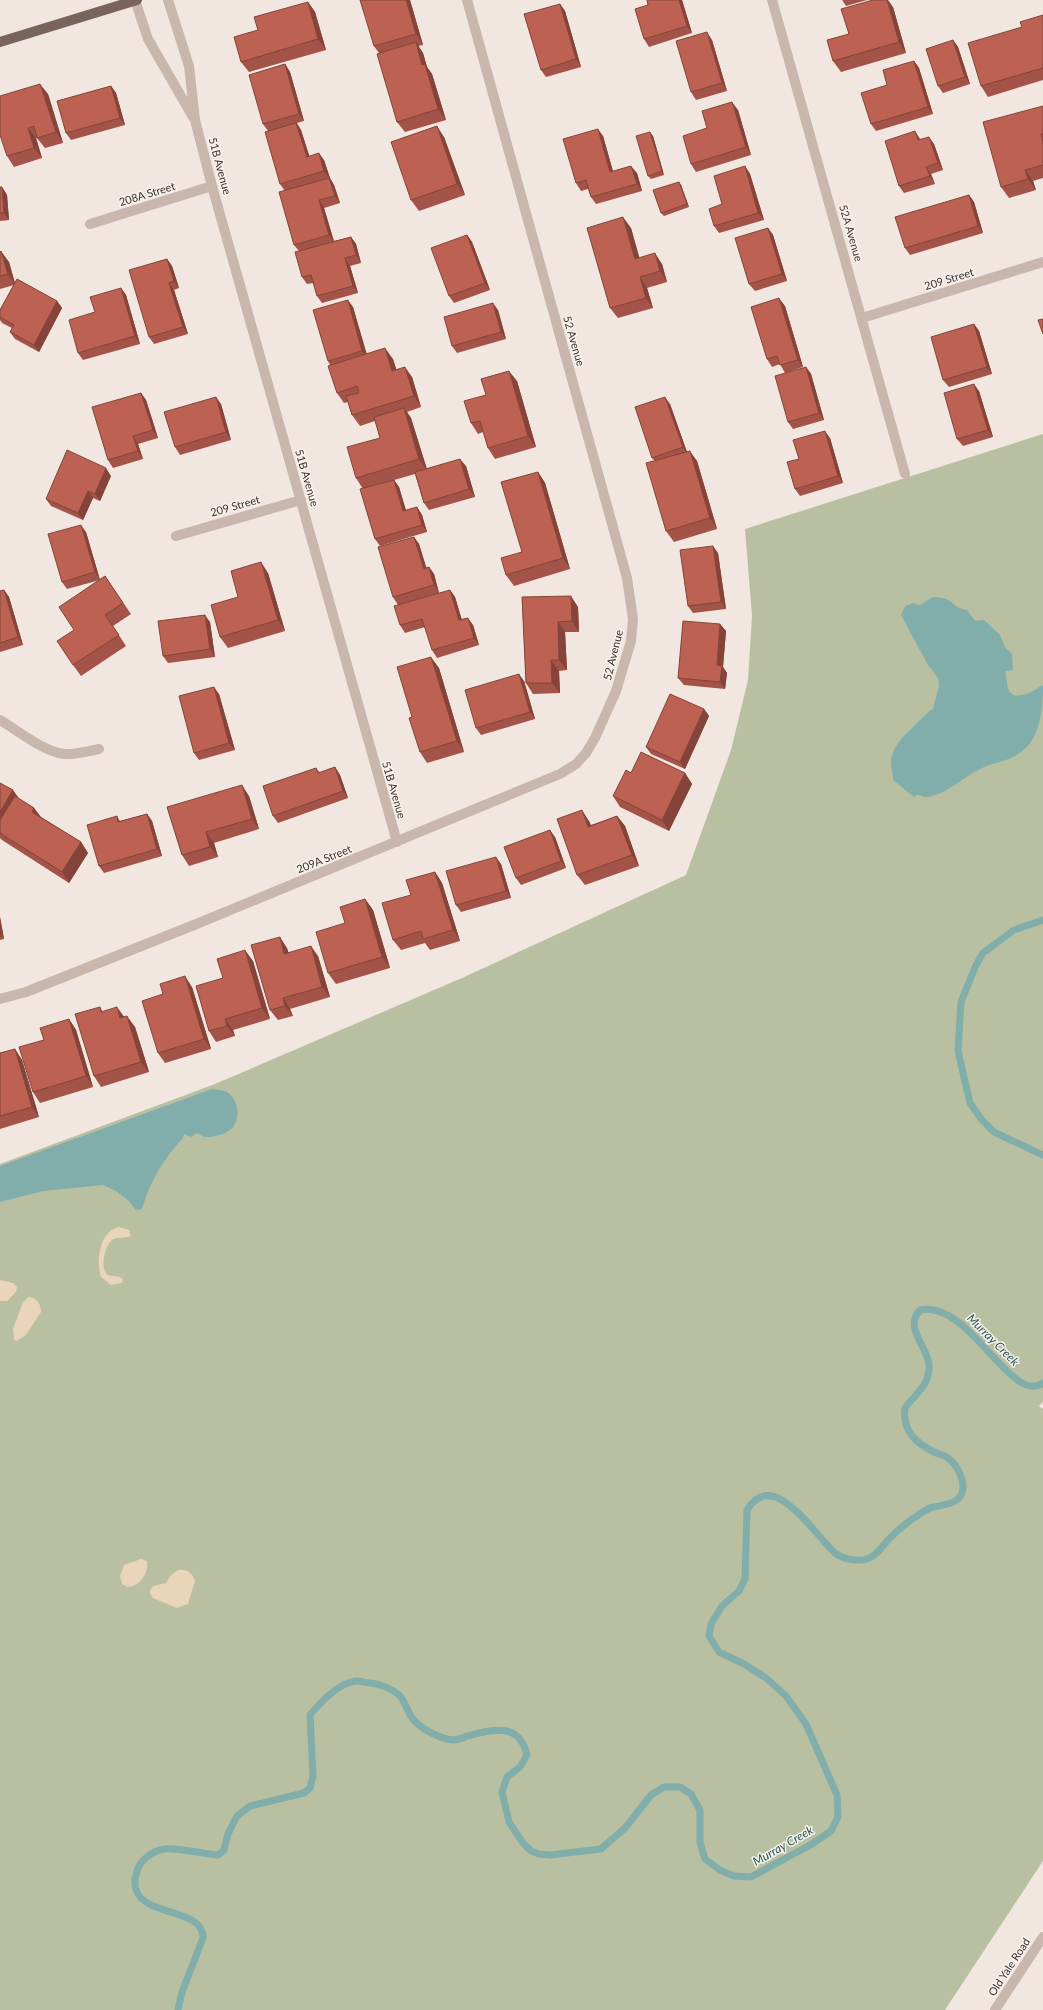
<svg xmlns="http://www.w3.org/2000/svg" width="1043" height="2010" viewBox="0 0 1043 2010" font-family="Lato,sans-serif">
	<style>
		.green { fill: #b9c0a1 }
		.sand { fill: #ead4ba }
		.water { fill: #81adaa }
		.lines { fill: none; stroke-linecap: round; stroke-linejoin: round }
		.stream { stroke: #81adaa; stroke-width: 7 }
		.minor { stroke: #c9b6ac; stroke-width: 10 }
		.major { stroke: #78635d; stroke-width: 10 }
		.wall { fill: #a35347 }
		.shaded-wall { fill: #844439 }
		.building { fill: #bd6152; stroke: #844439 }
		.labels { text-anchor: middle; stroke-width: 3; stroke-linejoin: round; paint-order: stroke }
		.street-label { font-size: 11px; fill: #382d2b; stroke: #f9f2ec }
		.water-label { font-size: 12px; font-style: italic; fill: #235755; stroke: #f9f2ec }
	</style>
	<rect width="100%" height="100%" fill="#f1e7e0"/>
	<!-- green -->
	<path class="green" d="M1043 434V1402L1039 1406 1043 1409V1861L945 2010H0V1164L215 1084 462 978 686 875 731 750 748 680 752 616 745 529Z"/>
	<!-- sand -->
	<path class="sand" d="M119 1227 129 1230 131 1236C125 1239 118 1236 112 1240 105 1245 99 1269 108 1275 113 1277 119 1275 123 1279L122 1283 111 1285 101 1277C96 1262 99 1231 119 1227Z
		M0 1280 13 1283 17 1287 16 1292 7 1301H0Z
		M29 1297C37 1298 41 1304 41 1312L26 1335 16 1341 14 1339 13 1329 23 1302Z
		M141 1559 147 1561C149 1573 140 1586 128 1587L122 1584 120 1576 124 1565Z
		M178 1570C187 1569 192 1572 195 1581L188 1604 177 1608 153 1598 149 1592 153 1586 166 1583 171 1575Z"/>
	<!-- water -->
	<path class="water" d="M933 597C954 597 950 607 967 610L975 621 984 620 1000 635 1005 647 1012 654 1013 670 1006 671C1005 675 1007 679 1007 684 1010 706 1033 691 1043 685 1043 711 1040 745 1013 757 1003 762 992 763 982 768 963 777 949 793 928 797 923 798 921 795 917 795L914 797 893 780C893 775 892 770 891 765 891 744 907 734 919 721 924 717 927 712 933 709L939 686 938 678 928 665 901 615 905 606 913 603 920 605Z
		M212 1089C216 1090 223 1090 227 1092 241 1101 242 1126 225 1133 221 1135 209 1138 204 1137 200 1135 200 1134 196 1133L191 1137 184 1134 183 1138C163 1159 150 1182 142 1209L136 1210 129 1201 116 1191 103 1185 43 1191 0 1202V1166Z"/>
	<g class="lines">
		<!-- stream -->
		<path class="stream" d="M1043 920 1014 930 983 953 976 965 961 1002 958 1051 970 1103 982 1120 994 1132 1043 1155
			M178 2010 182 1992 203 1938C204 1909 147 1916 137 1892 134 1886 135 1877 137 1871 140 1860 152 1851 164 1849 172 1847 207 1854 218 1855L224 1850 228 1834 237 1816 250 1806 304 1793 310 1788 313 1776 310 1715C321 1702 338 1683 356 1681 361 1681 367 1683 371 1683 380 1684 392 1689 399 1695 406 1702 407 1712 413 1719 421 1729 440 1739 453 1740 457 1740 463 1738 467 1736 492 1730 519 1721 527 1755L520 1767 507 1777 502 1792 509 1822 523 1843 531 1851 539 1854 550 1855 601 1849 625 1828 651 1795 664 1787H680L691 1794 700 1810V1842L705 1859 720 1870 734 1876 751 1877 812 1844 831 1831 838 1817 837 1795 806 1724 786 1696 766 1678 744 1664 719 1652 709 1636 711 1624 722 1606 739 1591 745 1579 747 1510C774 1466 815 1536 835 1553 842 1559 859 1562 867 1559 877 1556 882 1546 889 1539 897 1531 907 1522 917 1516 921 1513 926 1510 930 1508 940 1505 958 1505 962 1493 966 1481 957 1465 948 1458 944 1455 938 1454 934 1452 916 1443 902 1431 905 1408 914 1395 927 1388 929 1370 932 1350 902 1329 920 1310 969 1299 1011 1406 1043 1383"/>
		<!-- minor -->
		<path class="minor" d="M135 0 148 39 193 117
			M168 0 189 66 195 120 212 186 397 842
			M772 0 905 474
			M90 224 212 186
			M862 318 1043 262
			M176 536 301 500
			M0 720C20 732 41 750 64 754 76 755 88 751 99 749
			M0 999 26 992 194 925 560 774 576 764 586 753 595 738 616 691 631 641 633 619 627 578 467 0
			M995 2010 1043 1937"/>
		<!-- major -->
		<path class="major" d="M0 42 137 0"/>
	</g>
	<!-- wall -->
	<path class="wall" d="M410 0 423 45 418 46 423 53 427 67 432 74 446 120 405 132 397 122 379 53 374 46Z
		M647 0H682L692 33 649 47 644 39 648 5Z
		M842 0H867L846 6Z
		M308 2 315 12 326 50 249 72 241 62 258 30Z
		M560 4 565 11 581 67 546 77 541 70Z
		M893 7 906 53 841 72 833 61 849 34Z
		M1043 15V80L988 97 981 86 1022 27Z
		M712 40 727 91 696 100 691 92Z
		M953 40 958 47 970 84 943 93 938 86Z
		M914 61 919 68 933 114 876 131 871 124 887 85Z
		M285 64 290 72 304 121 297 123 301 130 309 156 324 160 330 178 334 185 340 203 324 208 334 241 351 237 356 244 361 263 350 266 358 293 322 303 317 296 313 283 307 284 302 277 299 251 294 245 285 191 280 184 268 131 263 124Z
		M111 86 116 93 125 125 71 140 66 133Z
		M48 94 63 143 45 148 37 138H36L42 158 14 167 7 156Z
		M1043 106V178L1033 181 1036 190 1009 198 1001 187Z
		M738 110 751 155 696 172 691 164 707 128Z
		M603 136 613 171 637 173 642 191 596 204 591 197 588 189 581 191 576 183Z
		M653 136 664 175 651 179 648 176Z
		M444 137 465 195 419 211 411 200Z
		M920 139H921L934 144 943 170 931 174 935 184 904 193 899 186Z
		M745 166 750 174 764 220 719 233 714 226Z
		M679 182 681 185 689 207 664 216 661 213Z
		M0 187H2L7 195 9 220 0 221Z
		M969 195 974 202 983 233 910 255 905 248Z
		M631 228 639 258 662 264 667 282 647 288 653 308 618 318 610 308Z
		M768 228 773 235 787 281 755 291 749 284Z
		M467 235 472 242 490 290 454 303 449 296Z
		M0 252 9 262 15 283 57 301 62 308 39 352 15 339 10 332 12 328 2 323 0 320V310L14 285 0 289Z
		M167 259 172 266 179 288 174 290 188 334 154 344 149 337Z
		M121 288 126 295 140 344 83 360 78 353 95 312Z
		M785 306 803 367 785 373 780 364 772 367 767 359Z
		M353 307 366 354 393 359 396 369 412 377 421 407 407 412 411 418 427 469 466 466 475 497 429 510 424 503 415 474 394 480 399 487 406 510 417 507 422 515 427 532 380 546 375 539 363 489 356 478 380 438 375 421 360 426 352 415 348 402 344 403 337 393 330 365 328 361Z
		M498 310 506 339 457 353 452 346Z
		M974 324 979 331 992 374 949 387 943 380Z
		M806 367 811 374 824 420 793 429 788 422Z
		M517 381 536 447 495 459 488 448 483 432 478 434 471 423 486 395Z
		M979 391 993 437 963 446 957 439Z
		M141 393 146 400 158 438 138 444 143 459 113 468 108 460Z
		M221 404 231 440 180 455 175 447Z
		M670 404 687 452 697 461 717 529 674 542 666 531 655 461 652 458Z
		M830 438 843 483 800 496 795 489 799 459Z
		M538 472 545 483 570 569 514 586 506 575 522 552Z
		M111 476 100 501 93 498 83 520 51 506 46 499Z
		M86 532 100 580 105 576 131 614 113 626 126 646 81 676 73 665 74 630 100 580 67 589 62 582Z
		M414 537 419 544 426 568 429 567 434 574 439 593 398 605 393 597Z
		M718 553 726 609 693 613 688 606Z
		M268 573 285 631 228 648 220 637 238 597Z
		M4 590 9 597 23 645 0 652V591Z
		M450 590 455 597 462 620 473 625 479 645 437 658 432 650 425 627 405 633 400 625Z
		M522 597 578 607 579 632H565L567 670 559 671 560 693 533 694 526 683Z
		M210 622 215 657 168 663 163 656Z
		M720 624 726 631 723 667 727 673 725 689 684 685 678 678Z
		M439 668 464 752 427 763 420 752 412 717Z
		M524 681 535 719 481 735 476 728Z
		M219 694 235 750 199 760 194 753Z
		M704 709 709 716 685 769 651 754 646 747Z
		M335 767 340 775 348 798 278 823 273 816 316 768 320 773Z
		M685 773 692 784 669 831 620 807 613 796Z
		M0 783 13 790 17 798 34 808 41 817 81 842 88 853 69 883 2 840 0 838Z
		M249 796 259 829 214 843 218 857 189 866 182 855 167 807Z
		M147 814 152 821 162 856 104 873 99 866 117 816 120 821Z
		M617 816 625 826 639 866 585 885 577 875 589 821 591 825Z
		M555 837 566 868 521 885 516 878Z
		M501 864 511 898 461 912 456 905Z
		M435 872 442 883 460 941 430 950 425 943 401 950 393 940 411 895Z
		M365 899 373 910 390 968 336 984 328 973 345 923Z
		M0 917 4 939 0 940Z
		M287 948 288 952 318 956 330 997 290 1009 293 1016 278 1020 270 1010Z
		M253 961 270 1019 233 1030 235 1036 216 1042 209 1031 223 978Z
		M192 987 211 1049 165 1063 158 1053Z
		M100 1007 103 1012 124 1017 135 1027 149 1072 101 1087 94 1076Z
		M69 1019 76 1030 93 1087 40 1103 33 1092 44 1040Z
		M15 1049 22 1060 39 1117 0 1129V1053Z"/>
	<!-- shaded-wall -->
	<path class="shaded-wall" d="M406 0H410L423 45 416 34Z
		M679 0H682L692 33 687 26Z
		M887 0H888L893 7 906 53 899 42Z
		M308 2 315 12 326 50 318 39Z
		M560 4 565 11 581 67 576 59Z
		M707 32 712 40 727 91 722 83Z
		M953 40 958 47 970 84 965 77Z
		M416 42 423 53 427 67 432 74 446 120 438 109 422 65Z
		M914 61 919 68 933 114 928 107Z
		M285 64 290 72 304 121 299 114Z
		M40 84 48 94 63 143 56 132Z
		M111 86 116 93 125 125 120 118Z
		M732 102 738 110 751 155 746 147Z
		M296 123 301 130 312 164 307 157Z
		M437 126 444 137 465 195 457 184Z
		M28 128 36 138 42 158 34 148Z
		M598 129 603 136 615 179 610 172Z
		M915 131 920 139 923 147 918 140Z
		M650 132 653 136 664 175 662 171Z
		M929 137 934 144 943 170 938 163Z
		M319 153 324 160 330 178 334 185 340 203 335 196 329 178 324 171Z
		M631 166 637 173 642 191 637 184Z
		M745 166 750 174 764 220 758 213Z
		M926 167 931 174 935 184 930 176Z
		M1025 170 1033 181 1036 190 1028 179Z
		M679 182 681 185 689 207 687 204Z
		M2 187 7 195 9 220 4 213Z
		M969 195 974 202 983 233 978 226Z
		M319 200 324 208 334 242 329 235Z
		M623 217 631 228 643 270 635 259Z
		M768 228 773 235 787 281 782 274Z
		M467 235 472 242 490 290 485 283Z
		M351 237 356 244 361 263 356 255Z
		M1 251 9 262 15 284 8 274Z
		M655 253 662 264 667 282 660 271Z
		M345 258 350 266 358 293 353 286Z
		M167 259 172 266 179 288 174 281Z
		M640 277 647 288 653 308 646 298Z
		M169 283 174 290 188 334 183 327Z
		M121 288 126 295 140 344 135 336Z
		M779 298 785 306 803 367 798 360Z
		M348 300 353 307 368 358 362 351Z
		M57 301 62 308 39 352 34 345Z
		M493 303 498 310 506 339 501 332Z
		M974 324 979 331 992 374 987 367Z
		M385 348 393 359 400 381 392 371Z
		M405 367 412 377 421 407 414 396Z
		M806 367 811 374 824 420 819 413Z
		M509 371 517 381 536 447 528 436Z
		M974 384 979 391 993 437 988 430Z
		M141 393 146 400 158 438 153 430Z
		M216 397 221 404 231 440 226 432Z
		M665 397 670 404 688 455 683 447Z
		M404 408 411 418 427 470 419 459Z
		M825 431 830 438 843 483 838 476Z
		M133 436 138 444 143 459 138 451Z
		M690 451 697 461 717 529 710 518Z
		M460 459 466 466 475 497 469 489Z
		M106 468 111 476 100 501 95 494Z
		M538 472 545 483 570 569 563 558Z
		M394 480 399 487 408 518 403 511Z
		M88 491 93 498 83 520 78 513Z
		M417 507 422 515 427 532 422 525Z
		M81 525 86 532 100 580 95 572Z
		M414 537 419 544 429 576 424 569Z
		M713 546 718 553 726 609 721 602Z
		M261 562 268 573 285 631 278 620Z
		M429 567 434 574 439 593 434 585Z
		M4 590 9 597 23 645 18 637Z
		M450 590 455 597 464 628 459 620Z
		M571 596 578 607 579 632 572 621Z
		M205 615 210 622 215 657 210 649Z
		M468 618 473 625 479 645 474 638Z
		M558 622 565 632 567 670 559 660Z
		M720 624 726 631 723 667 727 673 725 689 720 682 717 665Z
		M431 657 439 668 464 752 457 741Z
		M551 660 559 671 560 693 552 683Z
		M519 674 524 681 535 719 530 712Z
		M214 687 219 694 235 750 229 743Z
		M704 709 709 716 685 769 680 762Z
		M335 767 340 775 348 798 343 791Z
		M685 773 692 784 669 831 662 820Z
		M242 785 249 796 259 829 252 819Z
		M13 790 18 797 0 828V812Z
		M34 808 42 819 32 812Z
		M582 810 589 821 595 837 588 827Z
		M147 814 152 821 162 856 157 849Z
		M617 816 625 826 639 866 632 855Z
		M550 830 555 837 566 868 561 861Z
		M206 832 214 843 218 857 210 847Z
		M81 842 88 853 69 883 62 872Z
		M496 857 501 864 511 898 506 891Z
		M435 872 442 883 460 941 453 930Z
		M365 899 373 910 390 968 382 957Z
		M0 917 4 939 0 934Z
		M280 937 287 948 292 964 284 954Z
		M311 946 318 956 330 997 322 987Z
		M245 950 253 961 270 1019 262 1008Z
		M185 976 192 987 211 1049 204 1039Z
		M283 998 290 1009 293 1016 285 1006Z
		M117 1007 125 1018H120Z
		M127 1016 135 1027 149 1072 141 1062Z
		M69 1019 76 1030 93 1087 86 1076Z
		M225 1019 233 1030 235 1036 227 1026Z
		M15 1049 22 1060 39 1117 32 1107Z"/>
	<!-- building -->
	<path class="building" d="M360 0H406L416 34 374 46Z
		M647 0H679L687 26 644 39 635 9 648 5Z
		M873 0H887L899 42 833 61 827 40 849 34 841 9Z
		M308 2 318 39 241 62 234 37 258 30 254 17Z
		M560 4 576 59 541 70 524 14Z
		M1043 15V68L981 86 968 43 1022 27 1020 22Z
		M707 32 722 83 691 92 676 41Z
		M953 40 965 77 938 86 926 49Z
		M416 42 422 65 425 64 438 109 397 122 377 54Z
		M914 61 928 107 871 124 861 93 887 85 883 70Z
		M285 64 299 114 263 124 249 75Z
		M40 84 56 132 37 138 34 126 28 128 34 148 7 156 0 135V96Z
		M111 86 120 118 66 133 57 101Z
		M732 102 746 147 691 164 683 136 707 128 702 111Z
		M1043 106V134H1041L1043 142V165L1025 170 1028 179 1001 187 983 122Z
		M296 123 307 157 319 153 324 171 280 184 265 132Z
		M437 126 457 184 411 200 391 142Z
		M598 129 610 172 631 166 637 184 591 197 586 180 576 183 563 139Z
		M915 131 918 140 929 137 938 163 926 167 930 176 899 186 885 141Z
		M650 132 662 171 648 176 636 136Z
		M745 166 758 213 714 226 709 209 722 204 714 176Z
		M329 178 335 196 319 200 329 235 294 245 279 192Z
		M679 182 687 204 661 213 653 190Z
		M0 187H2L4 213H0Z
		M969 195 978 226 905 248 895 217Z
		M623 217 635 259 655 253 660 271 640 277 646 298 610 308 587 228Z
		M768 228 782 274 749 284 735 238Z
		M467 235 485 283 449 296 431 248Z
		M351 237 356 255 345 258 353 286 317 296 311 275 302 277 295 252Z
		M1 251 8 274 0 276V252Z
		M167 259 174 281 169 283 183 327 149 337 129 270Z
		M17 279 57 301 34 345 10 332 14 325 0 317V310Z
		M121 288 135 336 78 353 69 320 95 312 90 297Z
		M779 298 798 360 780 365 777 356 767 359 751 307Z
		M348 300 362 351 328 361 313 310Z
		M493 303 501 332 452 346 444 317Z
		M1043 319V334L1038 320Z
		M974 324 987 367 943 380 931 337Z
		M385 348 392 371 405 367 414 396 352 415 346 396 359 393 357 386 337 393 328 366Z
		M806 367 819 413 788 422 775 376Z
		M509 371 528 436 488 448 480 421 471 423 464 401 486 395 481 379Z
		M974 384 988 430 957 439 944 393Z
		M141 393 153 430 133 436 138 451 108 460 92 407Z
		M216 397 226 432 175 447 164 412Z
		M665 397 683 447 652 458 635 407Z
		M404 408 419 459 356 478 347 447 380 438 374 417Z
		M825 431 838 476 795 489 787 462 799 459 793 440Z
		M67 450 106 468 95 494 88 491 78 513 46 499Z
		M690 451 710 518 666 531 646 463Z
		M460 459 469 489 424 503 415 472Z
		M538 472 563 558 506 575 501 558 522 552 501 482Z
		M394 480 403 511 417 507 422 525 375 539 360 489Z
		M81 525 95 572 62 582 48 534Z
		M414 537 424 569 429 567 434 585 393 597 378 547Z
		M713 546 721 602 688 606 680 550Z
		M261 562 278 620 220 637 211 605 238 597 231 571Z
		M105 576 123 603 105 615 119 635 73 665 57 641 74 630 59 607Z
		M4 590 18 637 0 643V591Z
		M450 590 459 620 468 618 474 638 432 650 422 619 400 625 394 606Z
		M571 596 572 621 558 622 559 660H551L552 683H526L522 597Z
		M205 615 210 649 163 656 158 621Z
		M683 621 720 624 717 665 722 666 720 682 678 678Z
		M431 657 457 741 420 752 409 718 412 717 397 667Z
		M519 674 530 712 476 728 465 690Z
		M214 687 229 743 194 753 179 696Z
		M670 694 704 709 680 762 646 747Z
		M641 752 685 773 662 820 613 796 626 770 631 773Z
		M335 767 343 791 273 816 263 786 316 768 318 773Z
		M0 783 13 790 0 812Z
		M242 785 252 819 206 832 210 847 182 855 167 807Z
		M15 796 34 808 32 812 81 842 62 872 0 833V820Z
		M582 810 588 827 617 816 632 855 577 875 557 819Z
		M147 814 157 849 99 866 87 825 117 816 118 822Z
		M550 830 561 861 516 878 504 847Z
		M496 857 506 891 456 905 446 871Z
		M435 872 453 930 423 939 421 931 393 940 382 903 411 895 406 880Z
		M365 899 382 957 328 973 316 932 345 923 340 907Z
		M280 937 284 954 311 946 322 987 283 998 285 1006 270 1010 251 945Z
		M245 950 262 1008 225 1019 227 1026 209 1031 196 986 223 978 217 959Z
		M185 976 204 1039 158 1053 142 1001 163 994 160 984Z
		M100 1007 101 1012 117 1007 120 1018 127 1016 141 1062 94 1076 75 1014Z
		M69 1019 86 1076 33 1092 19 1047 44 1040 40 1028Z
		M15 1049 32 1107 0 1116V1053Z"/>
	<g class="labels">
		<!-- street labels -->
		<g class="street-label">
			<text transform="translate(220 166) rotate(75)" y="4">51B Avenue</text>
			<text transform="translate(147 194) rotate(-17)" y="4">208A Street</text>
			<text transform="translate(851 233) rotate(74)" y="4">52A Avenue</text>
			<text transform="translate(949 279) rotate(-17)" y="4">209 Street</text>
			<text transform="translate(574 341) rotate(74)" y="4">52 Avenue</text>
			<text transform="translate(307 478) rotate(74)" y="4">51B Avenue</text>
			<text transform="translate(235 506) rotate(-16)" y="4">209 Street</text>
			<text transform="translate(613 655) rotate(-76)" y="4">52 Avenue</text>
			<text transform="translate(394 790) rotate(74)" y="4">51B Avenue</text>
			<text transform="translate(324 859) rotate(-22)" y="4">209A Street</text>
			<text transform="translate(1009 1967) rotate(-57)" y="4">Old Yale Road</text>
		</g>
		<!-- water labels -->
		<g class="water-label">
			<text transform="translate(993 1340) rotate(45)" y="4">Murray Creek</text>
			<text transform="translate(783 1846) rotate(-30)" y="4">Murray Creek</text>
		</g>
	</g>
</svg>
